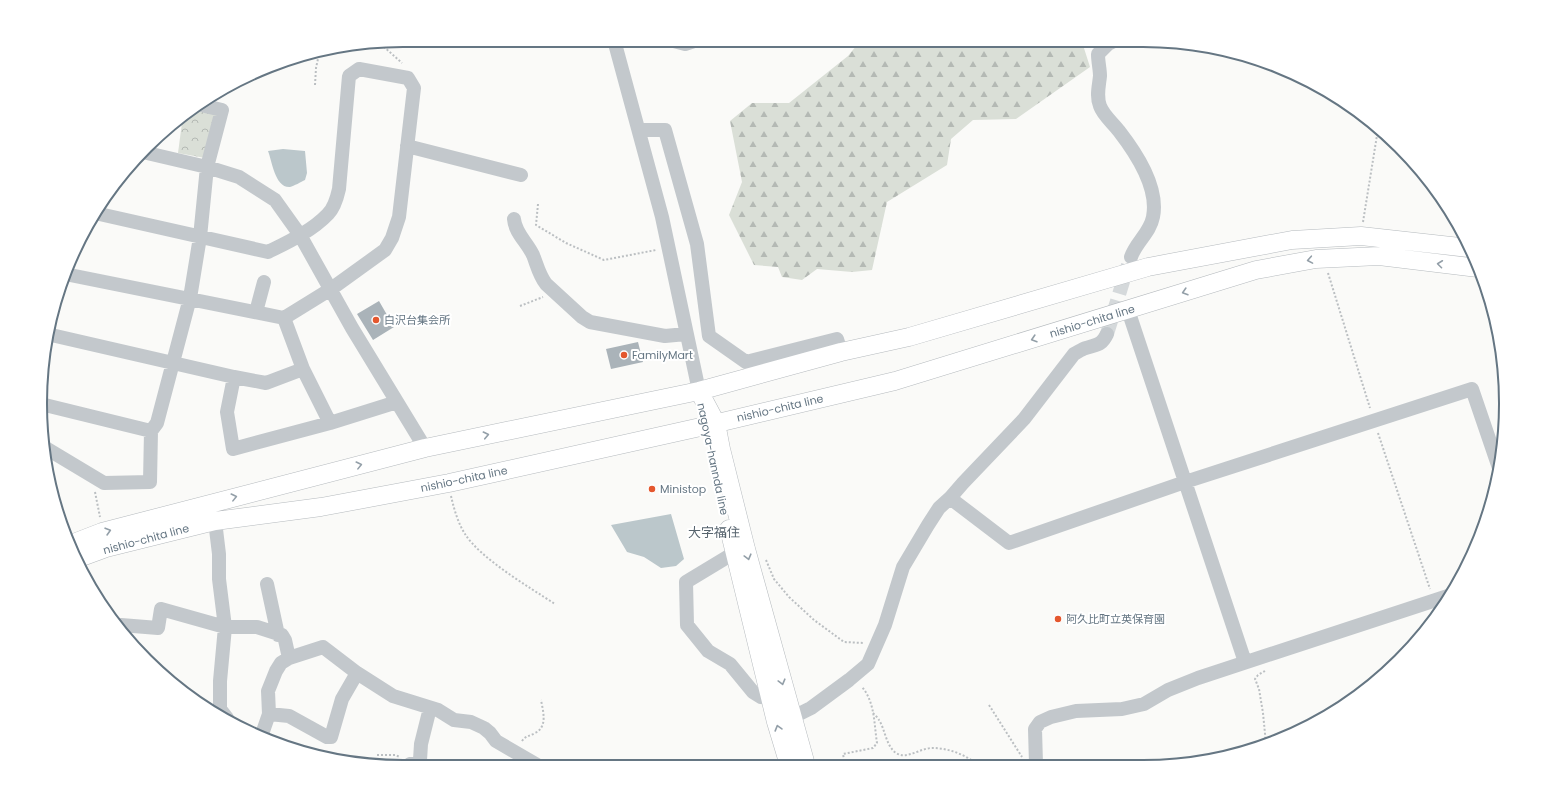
<svg xmlns="http://www.w3.org/2000/svg" width="1546" height="807" viewBox="0 0 1546 807" font-family="Poppins,'Noto Sans JP',sans-serif">
	<style>
		.forest { fill: url(#forest-firs) }
		.park { fill: url(#park-crowns) }
		.water { fill: #bbc7cb }
		.building { fill: #aab3b9 }
		.lines { fill: none; stroke-linecap: round; stroke-linejoin: round }
		.minor-tunnel { stroke: #d5d9db; stroke-width: 14; stroke-dasharray: 14 7; stroke-linecap: butt }
		.major-casing { stroke: #b5babe; stroke-width: 19 }
		.path { stroke: #bbbfc2; stroke-width: 2; stroke-dasharray: 2 2; stroke-linecap: butt }
		.minor { stroke: #c3c8cc; stroke-width: 14 }
		.major { stroke: #fff; stroke-width: 18 }
		.oneway { stroke: #939fa8 }
		.poi-dot { fill: #e4572e; stroke: #fff; stroke-width: 1.5 }
		.labels { text-anchor: middle; stroke-width: 4; stroke-linejoin: round; paint-order: stroke }
		.poi-label { font-size: 11px; fill: #657683; stroke: #fff; text-anchor: start }
		.street-label { font-size: 11px; fill: #657683; stroke: #fff }
		.quarter-label { font-size: 13px; fill: #57646e; stroke: #fff }
		.rim { fill: none; stroke: #657683; stroke-width: 2 }
	</style>
	<defs>
		<pattern id="forest-firs" width="22" height="20" patternUnits="userSpaceOnUse"><rect width="22" height="20" fill="#dadfd7"/><path d="M5 1l3.5 6h-7zM16 11l3.5 6h-7z" fill="#b4b9b4"/></pattern>
		<pattern id="park-crowns" width="20" height="18" patternUnits="userSpaceOnUse"><rect width="20" height="18" fill="#dadfd7"/><path d="M2 6a3 3 0 1 1 6 0M12 15a3 3 0 1 1 6 0" fill="none" stroke="#b4b9b4"/></pattern>
	</defs>
	<rect width="100%" height="100%" fill="#fafaf8"/>
	<!-- forest -->
	<path class="forest" d="M861 40 1090 41 1083 45 1090 67 1016 119 973 120 951 139 947 165 887 202 872 270 852 272 817 269 802 280 782 277 778 267 754 265 729 215 742 182 730 121 752 103H789L848 56Z"/>
	<!-- park -->
	<path class="park" d="M201 105 222 110 205 158 178 153 183 115Z"/>
	<!-- water -->
	<path class="water" d="M283 149 305 151 307 173 305 180C301 182 294 186 290 187 275 188 272 161 268 151Z
		M671 514 684 559 676 566 661 568 644 557 627 552 611 525Z"/>
	<!-- building -->
	<path class="building" d="M379 301 394 327 373 340 357 314Z
		M638 342 643 362 611 369 606 349Z"/>
	<g class="lines">
		<!-- minor-tunnel -->
		<path class="minor-tunnel" d="M1107 334 1128 265"/>
		<defs>
			<path id="major" d="M699 391 716 423 721 449 746 549 806 765
				M729 529 776 722 789 765
				M71 544 102 532 425 448 699 391 841 352 909 337 1148 267 1292 240 1361 236 1469 248
				M76 559 106 548 215 521 321 507 449 483 705 426 895 381 1256 270 1316 259 1379 256 1478 268"/>
		</defs>
		<!-- major casing -->
		<use href="#major" class="major-casing"/>
		<!-- path -->
		<path class="path" d="M383 43V46L402 63
			M315 85 316 68 319 54
			M538 204 536 225 566 243 604 260 656 250
			M1363 222 1378 129
			M1328 273 1370 408
			M520 306 543 297
			M1378 433 1430 589
			M95 492 100 517
			M451 496C454 509 458 523 465 534 481 559 529 587 555 604
			M766 560 774 579 789 597 814 620 844 642 864 643
			M1265 671 1258 675 1255 679 1259 689 1263 713 1266 744
			M989 705 1022 757
			M873 713C875 715 878 718 879 720 885 729 886 746 896 753 907 760 920 748 932 748 948 748 964 754 977 764
			M522 741C525 736 530 736 535 733 548 727 543 711 541 700
			M377 755H395L400 757
			M845 765 843 754 873 748 877 743C874 724 875 702 862 687"/>
		<!-- minor -->
		<path class="minor" d="M614 40 662 217 699 391
			M670 40 685 44 697 40
			M1114 41 1108 44 1098 54C1098 62 1100 69 1100 76 1099 86 1096 96 1100 106 1103 115 1113 123 1119 131 1136 153 1159 187 1153 217 1150 233 1136 242 1131 257
			M639 130H665L697 244 709 336 746 362 837 339 841 352
			M407 146 521 175
			M147 153 207 167 239 177 275 200 300 235 352 328 425 448
			M514 219C515 233 527 242 533 255 537 265 539 275 546 284L582 317 590 322 665 336 686 334
			M65 274 284 318 331 289 385 250 392 238 399 217 414 88 408 78 359 69 349 76 339 189C337 198 334 208 328 214 312 231 288 242 268 252L95 213
			M1128 310 1245 662
			M256 312 264 282
			M284 318 303 369 330 423
			M47 334 234 377 227 412 233 449 330 423 397 402
			M234 377 266 383 303 369
			M45 405 151 431 157 423 190 298 200 237 207 167 222 110 201 105
			M43 445 44 447 104 483 150 482 151 431
			M950 498 1009 543 1185 482 1472 389 1499 468
			M215 521 219 554V579L225 627 220 681V709L227 718
			M734 553 686 582 687 625 708 651 730 664 753 692 761 697 770 698
			M267 584 278 635
			M121 625 158 628 161 609 225 627H257L282 635 285 640 289 658
			M269 714 268 691 276 671 281 663 289 658 323 647 357 673 393 696 438 710 454 720 471 722 484 728 490 733 496 741 539 766
			M793 717 811 708 849 680 868 664 885 625 903 567 928 525 939 508 950 498 963 483 1024 419 1074 354C1078 352 1082 349 1086 348 1097 344 1101 346 1107 334
			M261 737 269 714 289 716 327 737H331L342 699 357 673
			M1036 764 1035 729 1040 722 1051 717 1076 711 1122 709 1144 704 1168 690 1198 678 1448 596
			M408 766 410 764 418 762 420 760 421 744 430 708"/>
		<!-- major -->
		<use href="#major" class="major"/>
	</g>
	<!-- one-way arrows -->
	<defs><path id="oneway-chevron" d="M-2-3.5L2.5 0L-2 3.5" fill="none" stroke-width="1.6" stroke-linecap="round" stroke-linejoin="round"/></defs>
	<g class="oneway">
		<use href="#oneway-chevron" transform="translate(1310 260) rotate(170)"/>
		<use href="#oneway-chevron" transform="translate(1440 264) rotate(-173)"/>
		<use href="#oneway-chevron" transform="translate(1185 292) rotate(163)"/>
		<use href="#oneway-chevron" transform="translate(1034 339) rotate(163)"/>
		<use href="#oneway-chevron" transform="translate(486 435) rotate(-12)"/>
		<use href="#oneway-chevron" transform="translate(359 465) rotate(-14)"/>
		<use href="#oneway-chevron" transform="translate(234 497) rotate(-14)"/>
		<use href="#oneway-chevron" transform="translate(108 531) rotate(-16)"/>
		<use href="#oneway-chevron" transform="translate(748 557) rotate(75)"/>
		<use href="#oneway-chevron" transform="translate(782 682) rotate(75)"/>
		<use href="#oneway-chevron" transform="translate(778 728) rotate(-106)"/>
	</g>
	<!-- markers -->
	<g class="poi-dot">
		<circle cx="376" cy="320" r="4"/>
		<circle cx="624" cy="355" r="4"/>
		<circle cx="652" cy="489" r="4"/>
		<circle cx="1058" cy="619" r="4"/>
	</g>
	<g class="labels">
		<!-- poi labels -->
		<g class="poi-label">
			<text x="384" y="324">白沢台集会所</text>
			<text x="632" y="359">FamilyMart</text>
			<text x="660" y="493">Ministop</text>
			<text x="1066" y="623">阿久比町立英保育園</text>
		</g>
		<!-- street labels -->
		<g class="street-label">
			<text transform="translate(1092 321) rotate(-17)" y="4">nishio-chita line</text>
			<text transform="translate(780 408) rotate(-13)" y="4">nishio-chita line</text>
			<text transform="translate(713 459) rotate(78)" y="4">nagoya-hannda line</text>
			<text transform="translate(464 479) rotate(-12)" y="4">nishio-chita line</text>
			<text transform="translate(146 539) rotate(-15)" y="4">nishio-chita line</text>
		</g>
		<!-- quarter labels -->
		<g class="quarter-label">
			<text x="714" y="537">大字福住</text>
		</g>
	</g>
	<!-- crop -->
	<path d="M0 0H1546V807H0ZM403 47H1143A356 356 0 0 1 1499 403V404A356 356 0 0 1 1143 760H403A356 356 0 0 1 47 404V403A356 356 0 0 1 403 47Z" fill="#fff" fill-rule="evenodd"/>
	<path class="rim" d="M403 47H1143A356 356 0 0 1 1499 403V404A356 356 0 0 1 1143 760H403A356 356 0 0 1 47 404V403A356 356 0 0 1 403 47Z"/>
</svg>
